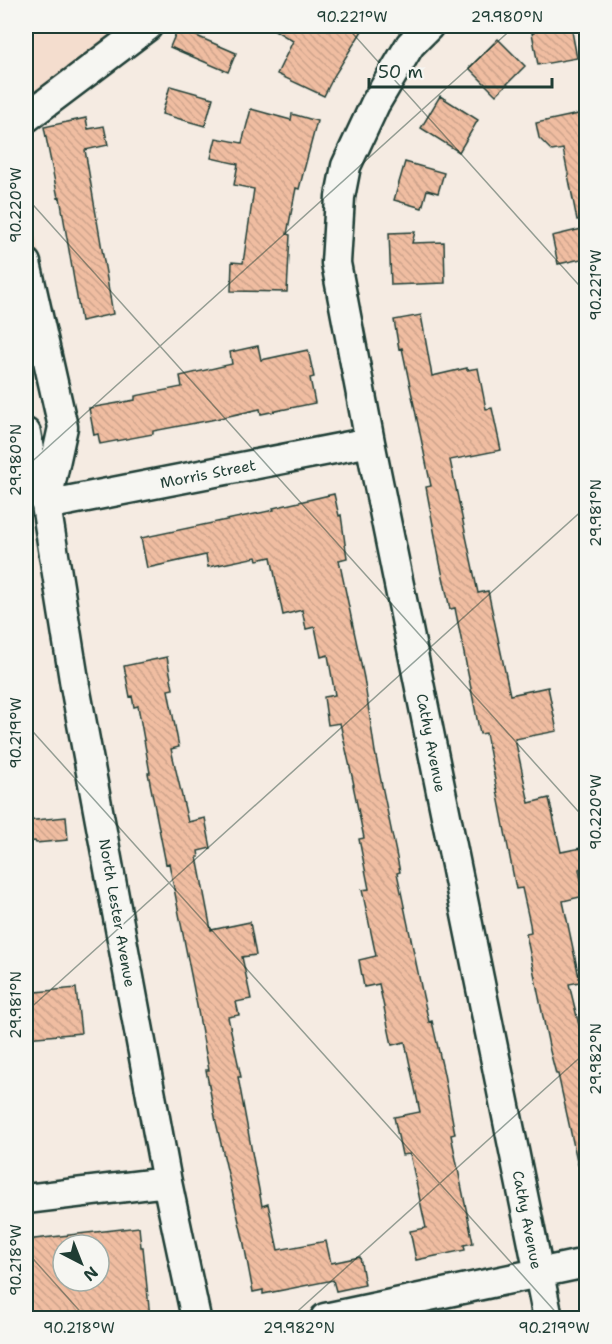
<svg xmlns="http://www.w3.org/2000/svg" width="612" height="1344" viewBox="0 0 612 1344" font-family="'Shantell Sans',sans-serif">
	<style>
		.built { fill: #f4ddce }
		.building { fill: url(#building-back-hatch); stroke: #1f3d34; stroke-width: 1.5; fill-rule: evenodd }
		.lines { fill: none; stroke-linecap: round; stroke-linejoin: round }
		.minor-casing { stroke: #1f3d34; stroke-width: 33 }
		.minor { stroke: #f6f6f2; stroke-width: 28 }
		.ticks { fill: none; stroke: #1f3d34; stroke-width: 1.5; stroke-opacity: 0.45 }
		.labels { text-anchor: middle; stroke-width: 4.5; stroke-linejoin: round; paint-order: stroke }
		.street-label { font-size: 15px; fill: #1f3d34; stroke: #f6f6f2 }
		.neatline { fill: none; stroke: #1f3d34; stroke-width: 2 }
		.ticks-label { font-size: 15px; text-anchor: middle; fill: #1f3d34 }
	</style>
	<defs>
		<pattern id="building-back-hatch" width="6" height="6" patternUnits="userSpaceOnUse" patternTransform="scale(1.5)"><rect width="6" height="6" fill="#f0bda1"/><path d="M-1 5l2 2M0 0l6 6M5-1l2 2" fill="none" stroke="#cda38b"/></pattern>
	</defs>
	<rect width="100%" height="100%" fill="#f5ebe2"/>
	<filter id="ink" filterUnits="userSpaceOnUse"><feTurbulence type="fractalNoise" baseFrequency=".0167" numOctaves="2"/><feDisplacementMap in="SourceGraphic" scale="12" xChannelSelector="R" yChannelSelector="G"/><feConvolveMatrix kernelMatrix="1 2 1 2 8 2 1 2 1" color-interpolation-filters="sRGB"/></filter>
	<g filter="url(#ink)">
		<!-- built -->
		<path class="built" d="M26 26H169L26 135Z
			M26 182 51 318 26 319Z"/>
		<!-- building -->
		<path class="building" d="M268 26H365L334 76 324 96 277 74 293 41Z
			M533 26H571L577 58 538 65 532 33H534Z
			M178 28 236 53 228 72 170 47Z
			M498 39 525 66 496 95 469 68Z
			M170 86 213 98 205 126 162 114Z
			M440 96 478 120 459 152 421 128Z
			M251 109 291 120 292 114 317 121 299 189 296 188 287 234 290 235 287 292 231 291 232 262 243 263 254 189 234 185 238 164 211 158 216 138 242 143Z
			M583 113 586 130V219L577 220 563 149 552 151 539 138 536 123Z
			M86 118 88 129 104 126 108 145 85 150 113 314 81 321 60 197 58 198 44 127Z
			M405 162 444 173 438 193 427 190 422 208 394 200Z
			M586 228V258L558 264 552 236Z
			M415 232 412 243 444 242 445 283 391 285 389 233Z
			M421 315 432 376 467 368V370L478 368 486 409 492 408 501 450 450 460 478 593 488 591 510 695 548 687 557 731 515 739 529 803 549 798 561 852 586 847V867L579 869 584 896 563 901 580 982 569 984 579 1025 586 1023V1165H578L558 1074H556L550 1051 526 934 531 933 530 924 522 888 516 889 486 733 480 734 455 608 450 609 440 563 426 487 431 486 402 348 399 349 394 320Z
			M258 346 261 360 308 350 314 377 310 378 315 403 261 414 260 409 211 420 153 431V434L100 444 98 434 94 435 89 408 135 400V396L182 387 180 376 232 364 230 352Z
			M334 494 339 516 341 515 347 558 339 560 364 678 375 752 400 872 397 873 423 996 429 1022 432 1021 444 1074 455 1134 451 1135 473 1243 464 1245 465 1250 416 1260 410 1231 426 1228 410 1154 402 1155 394 1117 420 1112 405 1042 392 1045 379 984 364 987 359 960 376 956 362 890 369 889 359 839 364 838 353 785H354L340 723 328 725 324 697 335 695 328 655 321 657 315 627 306 629 302 610 283 615 271 557 257 560 256 557 208 567 206 555 147 568 141 538 274 510 273 508Z
			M167 657 173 689 168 690 179 747 171 749 188 822 205 818 211 848 198 851 199 857H197L211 930 250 922 256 955 242 957 251 999 236 1002 239 1015 228 1017 241 1077H238L262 1206 268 1204 278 1250 326 1241 331 1263 360 1257 365 1285 336 1291 333 1280 263 1294V1290L253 1292 243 1239 216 1122 206 1070H209L195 995 169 863 166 864 148 773H150L138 706 134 707 132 696 130 697 124 666Z
			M66 817 68 840 36 843 35 841 26 842V821Z
			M76 988 81 1033 26 1038V993Z
			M139 1227 141 1247H143L150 1318H26V1240ZM63 1245H99V1281H63Z"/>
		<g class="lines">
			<defs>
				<path id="minor" d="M429 26 410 45 375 104 346 166 340 197 336 263 370 442 548 1318
					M26 118 148 26
					M26 263 63 427 46 505
					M26 433 34 477 46 505 75 686 167 1182 196 1318
					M46 505 370 442
					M26 1199 167 1182
					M325 1318 586 1263"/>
			</defs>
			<!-- minor casing -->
			<use href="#minor" class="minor-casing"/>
			<!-- minor -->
			<use href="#minor" class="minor"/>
		</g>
	</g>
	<!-- ticks -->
	<path class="ticks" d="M346 26 586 293M26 197 586 820M26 467 515 26M26 724 561 1318M26 1012 586 507M26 1251 86 1318M290 1318 586 1052"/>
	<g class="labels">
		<!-- street labels -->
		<g class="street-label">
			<text transform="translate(208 474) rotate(-11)" y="5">Morris Street</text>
			<text transform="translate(431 743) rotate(79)" y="5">Cathy Avenue</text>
			<text transform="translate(117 913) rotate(80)" y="5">North Lester Avenue</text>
			<text transform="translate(527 1220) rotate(79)" y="5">Cathy Avenue</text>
		</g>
	</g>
	<!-- margin -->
	<rect width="612" height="1344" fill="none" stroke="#f6f6f2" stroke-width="66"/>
	<!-- north arrow -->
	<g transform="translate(81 1263) rotate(138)"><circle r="28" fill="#f6f6f2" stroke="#a0aca6" stroke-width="1.5"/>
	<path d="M0-4.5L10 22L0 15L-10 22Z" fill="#1f3d34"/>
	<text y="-9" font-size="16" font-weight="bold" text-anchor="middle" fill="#1f3d34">N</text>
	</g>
	<!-- scale -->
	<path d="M369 78v9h183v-9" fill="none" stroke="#1f3d34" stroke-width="3"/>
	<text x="378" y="78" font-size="18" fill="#1f3d34" stroke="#f6f6f2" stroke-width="4.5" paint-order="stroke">50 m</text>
	<rect x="33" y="33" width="546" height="1278" class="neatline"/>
	<g class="ticks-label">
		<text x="352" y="22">90.221°W</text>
		<text x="507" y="22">29.980°N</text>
		<text transform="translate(16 205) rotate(-90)" y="5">90.220°W</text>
		<text transform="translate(596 285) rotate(-90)" y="5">90.221°W</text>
		<text transform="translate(16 460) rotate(-90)" y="5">29.980°N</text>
		<text transform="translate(596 513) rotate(-90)" y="5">29.981°N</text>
		<text transform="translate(16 733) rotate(-90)" y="5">90.219°W</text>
		<text transform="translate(596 812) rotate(-90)" y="5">90.220°W</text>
		<text transform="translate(16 1005) rotate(-90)" y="5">29.981°N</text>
		<text transform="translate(596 1059) rotate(-90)" y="5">29.982°N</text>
		<text transform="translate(16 1260) rotate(-90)" y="5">90.218°W</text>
		<text x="79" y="1333">90.218°W</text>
		<text x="299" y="1333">29.982°N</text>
		<text x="554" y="1333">90.219°W</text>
	</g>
</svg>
